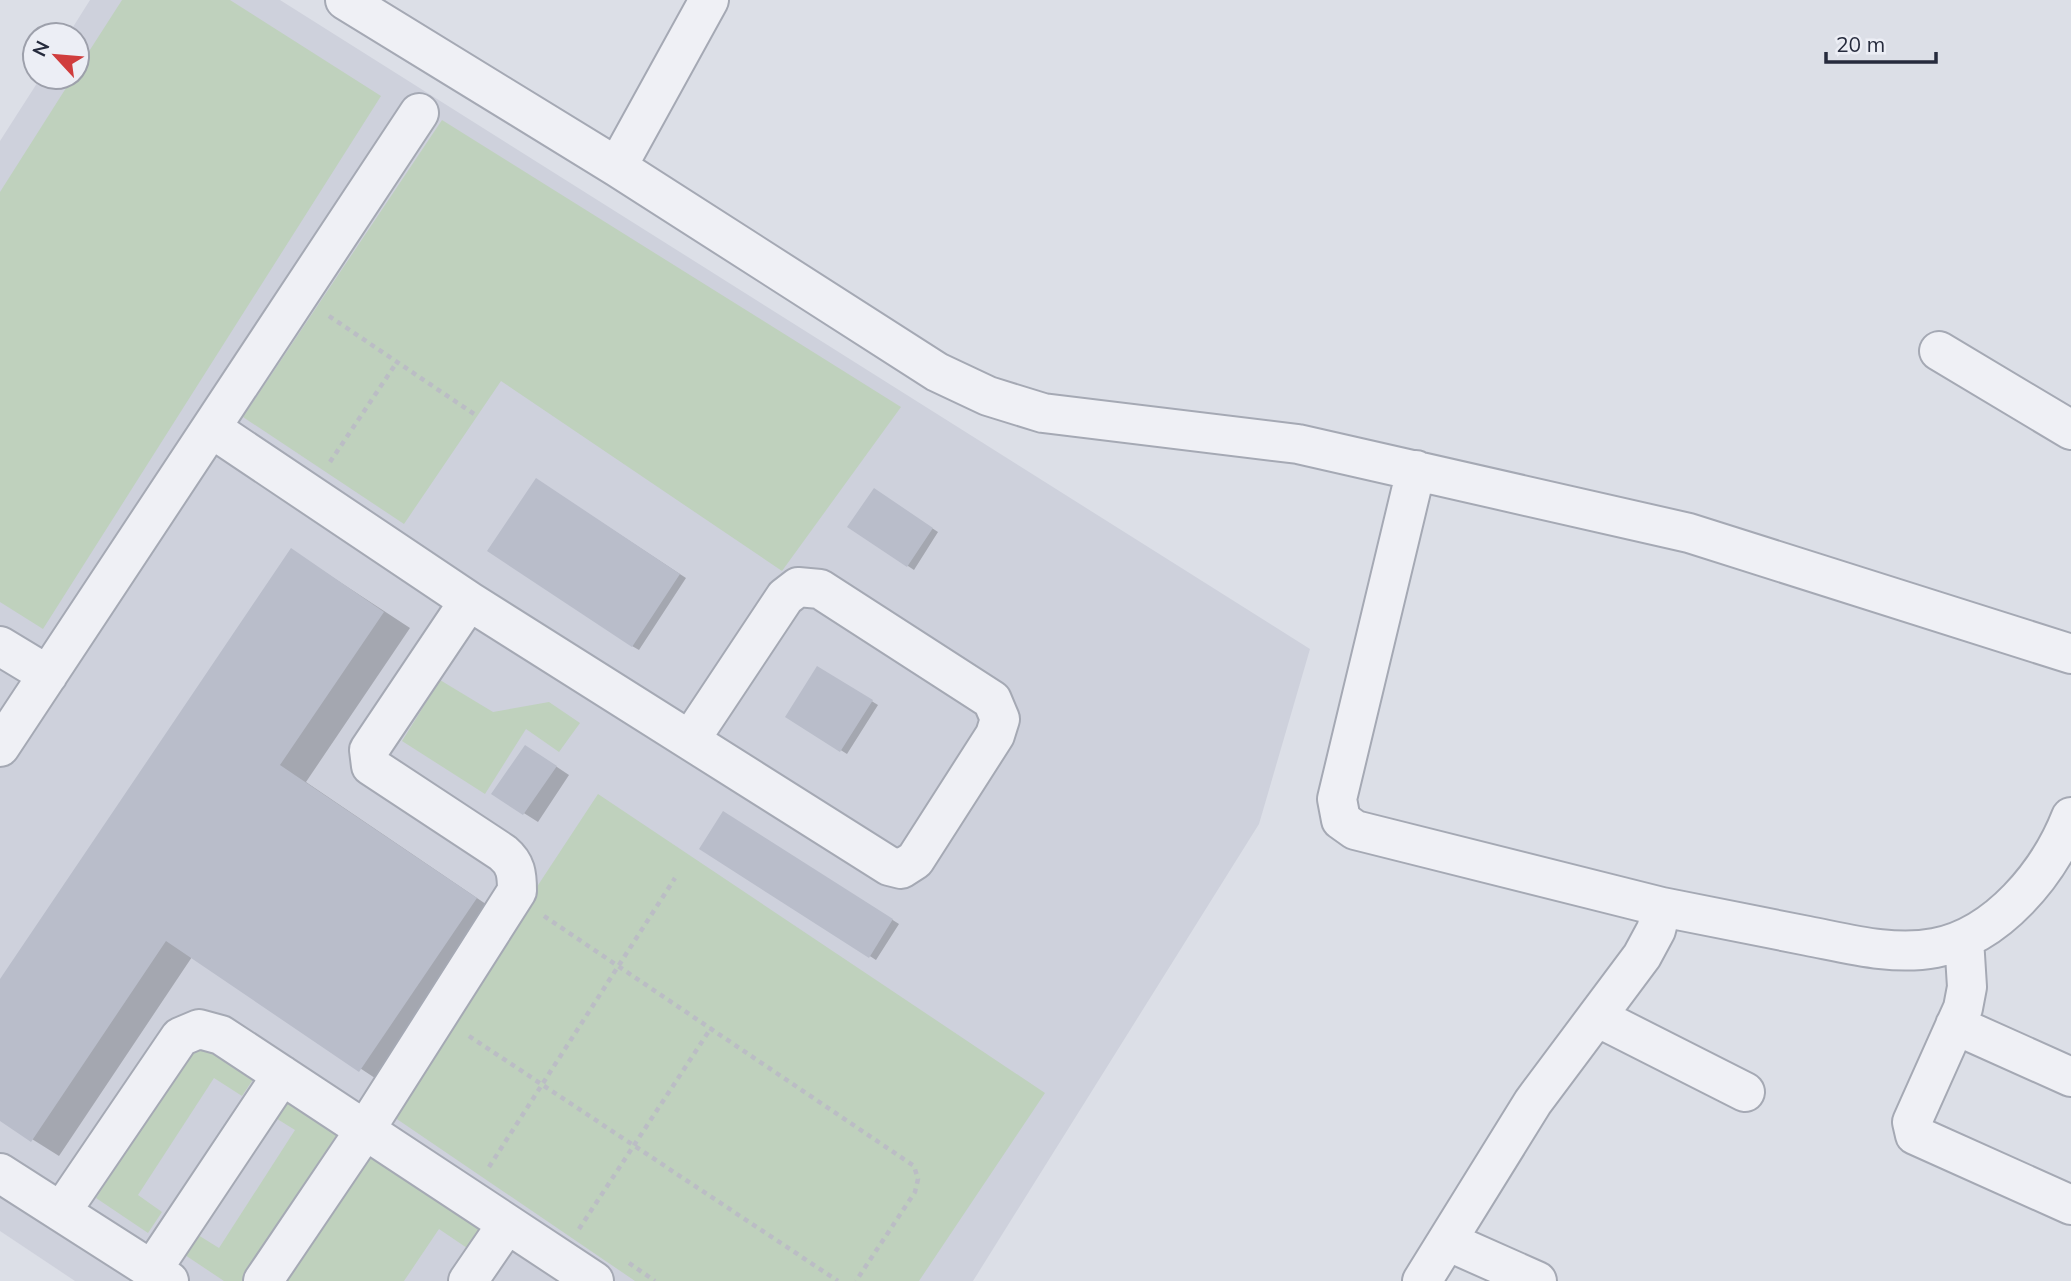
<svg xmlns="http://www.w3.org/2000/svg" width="2071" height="1281" viewBox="0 0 2071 1281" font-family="Mulish,sans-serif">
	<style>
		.built { fill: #ced1dc }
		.green { fill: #bfd1bd }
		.shadow { fill: #0003 }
		.building { fill: #b9bdca }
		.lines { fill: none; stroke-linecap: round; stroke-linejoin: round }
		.minor-casing { stroke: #a5a9b4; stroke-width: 42 }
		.path { stroke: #bbbdc5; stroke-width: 4.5; stroke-dasharray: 5 5; stroke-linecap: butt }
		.minor { stroke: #eff0f5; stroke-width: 38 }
	</style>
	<rect width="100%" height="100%" fill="#dcdfe7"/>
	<!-- built -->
	<path class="built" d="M90 0H280L1310 649 1259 824 973 1281H75L0 1231V141L41 77H77V35H68Z"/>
	<!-- green -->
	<path class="green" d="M122 0H230L381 96 43 629 0 602V192L73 77H77V70Z
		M442 120 901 407 782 571 501 381 404 524 243 417Z
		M440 680 493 712 549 702 580 723 559 752 526 729 485 794 402 741Z
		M598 794 1045 1093 919 1281H635L388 1113Z
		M199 1038 256 1075 242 1096 214 1078 138 1195 162 1212 148 1233 96 1198Z
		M287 1098 339 1131 242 1281H224L185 1255 198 1235 219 1248 295 1130 274 1117Z
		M370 1148 483 1224 467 1248 439 1229 404 1281H282Z"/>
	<!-- shadow -->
	<path class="shadow" d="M543 484 686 578 639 650 632 646Z
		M880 494 938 532 914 570 908 566Z
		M291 550 410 628 306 782 502 915 387 1086 192 957 59 1156 0 1119V982Z
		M818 668 878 705 847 754 788 717Z
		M539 755 569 775 538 822 494 794Z
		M724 813 899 924 876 960 701 848Z"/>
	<!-- building -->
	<path class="building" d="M536 478 680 574 632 647 487 551Z
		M874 488 933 528 907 567 847 527Z
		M291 548 384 612 280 765 477 898 359 1072 166 941 31 1142 0 1121V979Z
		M817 666 873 700 840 752 785 717Z
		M525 745 557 766 523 815 491 794Z
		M723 811 893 919 869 958 699 849Z"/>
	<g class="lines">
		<defs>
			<path id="minor" d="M345 0 617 167 937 372 988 396 1043 413 1298 444 1689 533 2071 654
				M617 167 709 0
				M1939 351 2071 430
				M211 428 469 601 369 750 371 766 503 853C516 864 517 874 517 891L365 1130 263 1281
				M1416 470 1337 799 1341 820 1355 830 1662 907 1656 930 1642 956 1533 1102 1422 1281
				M469 601 889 866 901 869 915 860 995 735 1000 719 992 700 820 589 798 587 785 597 690 740
				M0 646 48 675
				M0 747 419 113
				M1662 907C1711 917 1760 926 1808 936 1849 944 1893 956 1935 948 1998 936 2049 873 2071 817
				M1964 939 1967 987 1963 1008 1912 1122 1915 1135 2071 1205
				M1597 1017 1745 1092
				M1955 1025 2071 1077
				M0 1173 169 1281
				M61 1212 180 1037 199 1029 221 1035 594 1281
				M1447 1241 1537 1281
				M152 1270 282 1075
				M468 1281 507 1224"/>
		</defs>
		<!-- minor casing -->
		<use href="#minor" class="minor-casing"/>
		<!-- path -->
		<path class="path" d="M329 316 477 416
			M330 462 397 362
			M544 916 914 1166 918 1179 915 1192 856 1281
			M469 1036 838 1281
			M489 1167 675 878
			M579 1229 711 1028
			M629 1263 655 1281"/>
		<!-- minor -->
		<use href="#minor" class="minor"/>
	</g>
	<!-- north arrow -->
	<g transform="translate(56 56) rotate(296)"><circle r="33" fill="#eceef5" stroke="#9da0ab" stroke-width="2"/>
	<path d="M0-5L12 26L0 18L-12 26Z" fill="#d03d3d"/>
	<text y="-10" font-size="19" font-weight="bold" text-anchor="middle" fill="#262b3d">N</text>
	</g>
	<!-- scale -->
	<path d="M1826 52v10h110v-10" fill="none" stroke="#262b3d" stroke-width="3.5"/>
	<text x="1836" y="52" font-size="21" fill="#262b3d" stroke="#eceef5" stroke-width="5" paint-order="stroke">20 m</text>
</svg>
